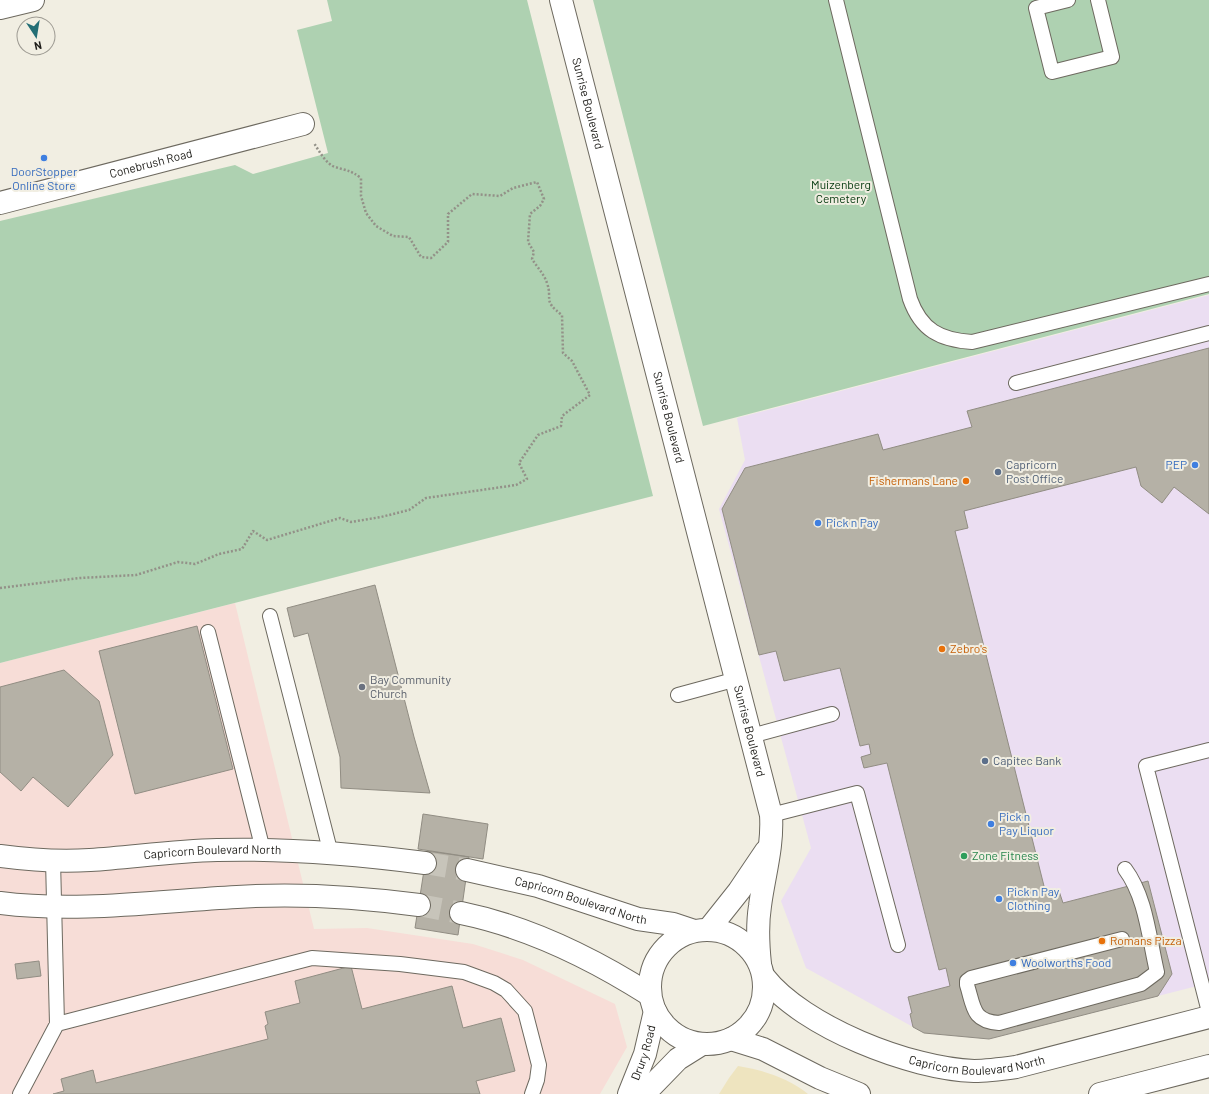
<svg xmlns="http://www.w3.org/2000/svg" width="1209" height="1094" viewBox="0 0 1209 1094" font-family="Barlow,sans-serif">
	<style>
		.commercial { fill: #ebdef2 }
		.industrial { fill: #f7ddd7 }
		.green { fill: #aed1b1 }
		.sand { fill: #eee4bf }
		.building { fill: #b5b1a6; stroke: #918d83 }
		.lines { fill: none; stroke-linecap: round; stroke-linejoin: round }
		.minor-tunnel { stroke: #c7c4ba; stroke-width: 22; stroke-dasharray: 22 11; stroke-linecap: butt }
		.service-casing { stroke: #6d695f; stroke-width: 16 }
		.minor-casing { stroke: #6d695f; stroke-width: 24 }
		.tertiary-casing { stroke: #6d695f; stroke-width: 24 }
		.path { stroke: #939188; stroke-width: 2.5; stroke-dasharray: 2 2; stroke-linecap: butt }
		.service { stroke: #fff; stroke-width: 14 }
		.minor { stroke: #fff; stroke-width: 22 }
		.tertiary { stroke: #fff; stroke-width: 22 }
		.shop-dot { fill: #3f7fe0; stroke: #f1eee2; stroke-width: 1.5 }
		.service-dot { fill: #5c6f8a; stroke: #f1eee2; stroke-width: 1.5 }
		.food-dot { fill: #e8710a; stroke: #f1eee2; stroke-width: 1.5 }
		.worship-dot { fill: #6b7280; stroke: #f1eee2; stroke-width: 1.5 }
		.leisure-dot { fill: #2e9e5b; stroke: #f1eee2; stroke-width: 1.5 }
		.labels { text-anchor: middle; stroke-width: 4; stroke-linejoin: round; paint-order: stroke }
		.street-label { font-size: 12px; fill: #1e1d19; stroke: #f1eee2 }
		.shop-label { font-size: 12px; fill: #366cbe; stroke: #f1eee2; text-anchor: start }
		.park-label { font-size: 12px; fill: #00360b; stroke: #f1eee2 }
		.service-label { font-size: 12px; fill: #4e5e75; stroke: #f1eee2; text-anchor: start }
		.food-label { font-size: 12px; fill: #c56008; stroke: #f1eee2; text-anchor: start }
		.worship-label { font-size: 12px; fill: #5b616d; stroke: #f1eee2; text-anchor: start }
		.leisure-label { font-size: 12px; fill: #27864d; stroke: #f1eee2; text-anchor: start }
	</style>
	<rect width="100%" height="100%" fill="#f1eee2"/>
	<!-- commercial -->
	<path class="commercial" d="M1209 295V983L989 1039 924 1033 806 968 781 901 811 848 719 509 745 460 737 418Z"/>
	<!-- industrial -->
	<path class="industrial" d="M235 603 314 929 367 928 473 944 523 960 615 1004 627 1047 600 1094H0V663Z"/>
	<!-- green -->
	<path class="green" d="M327 0H527L653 496 0 663V221L235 165 253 174 328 153 297 30 332 21Z
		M593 0H1209V294L703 426Z"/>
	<!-- sand -->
	<path class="sand" d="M738 1066C763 1070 788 1078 808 1094H719L729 1078Z"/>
	<!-- building -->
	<path class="building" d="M1209 348V514L1174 487 1162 503 1141 486 1136 467 964 511 968 528 955 531 1046 894 1059 891 1063 903 1148 881 1172 974 1158 996 989 1039 924 1033 913 1027 910 1014 912 1013 908 997 950 986 946 968 939 970 887 763 864 768 861 757 871 754 869 744 860 746 840 668 784 681 776 651 759 655 722 509 745 468 878 434 883 450 972 427 967 411Z
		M375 585 414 737 430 793 341 788 340 757 308 633 294 637 287 608Z
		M197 626 233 769 135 794 99 651Z
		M64 670 99 701 113 755 68 807 33 777 21 791 0 772V687Z
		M423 814 488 824 483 859 418 849Z
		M427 851 469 857 458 935 415 928Z
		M39 961 41 976 17 979 15 964Z
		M351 966 362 1009 452 986 463 1028 501 1018 515 1071 476 1081 480 1094H53L64 1091 61 1079 93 1070 96 1083 268 1039 265 1026 268 1024 265 1012 300 1003 295 981Z"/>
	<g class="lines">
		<!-- minor-tunnel -->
		<path class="minor-tunnel" d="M425 863 467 870
			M419 905 461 913"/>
		<defs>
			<path id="service" d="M836 0 910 299C921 330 940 340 972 342L1209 284
				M1068 0 1036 8 1052 72 1112 57 1098 0
				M1016 383 1209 333
				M270 616 331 854
				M208 632 263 850
				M678 695 737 679
				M751 736 832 714
				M1209 750 1146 766 1209 1012
				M771 815 857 793 898 945
				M1122 939 971 978 967 981V985C974 1007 972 1021 999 1023L1141 984 1157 972C1149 938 1146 897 1125 869
				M57 1024 312 958 400 964 464 972 494 983 506 990 525 1011 539 1065 537 1080 532 1094
				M20 1094 57 1024 53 860"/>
			<g id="minor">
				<path d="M0 8 33 0"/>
				<path id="s1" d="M0 203 303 124"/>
				<path id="s2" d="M0 856C30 860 61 862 90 860 133 857 175 851 217 850 286 848 356 854 425 863"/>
				<path id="s3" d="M467 870 538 886 638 919 673 924 694 931"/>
				<path d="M0 903C78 913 159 901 237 897 298 893 358 897 419 905"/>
				<path d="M461 913C529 927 592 958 650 995"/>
				<path id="s4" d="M629 1094 645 1054 655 1011"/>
				<path d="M644 1094 678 1059 702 1044"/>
			</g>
			<g id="tertiary">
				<path id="s5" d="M561 0 771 815C773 847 764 875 760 906 757 925 758 945 760 964"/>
				<circle cx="707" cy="987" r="57"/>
				<path d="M708 930 739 891 766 851"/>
				<path id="s6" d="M764 977C803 1027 911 1069 974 1071 988 1071 1002 1069 1016 1067L1209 1017"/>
				<path d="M731 1039 763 1049 820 1078 859 1094"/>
				<path d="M1100 1094 1209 1066"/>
			</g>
		</defs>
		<!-- service casing -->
		<use href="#service" class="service-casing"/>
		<!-- minor casing -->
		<use href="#minor" class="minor-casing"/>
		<!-- tertiary casing -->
		<use href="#tertiary" class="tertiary-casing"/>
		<!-- path -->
		<path class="path" d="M0 588 80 578 136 575 178 562 195 564 219 554 242 549 253 531 267 540 340 518 351 522 381 517 409 510 426 498 516 485 527 479 519 463 538 435 561 426 562 416 590 395 572 361 563 353 562 315C542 300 553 300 547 283 544 274 537 267 532 259L534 252 528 242 530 214 540 206 544 199 537 182 513 188 500 196 472 194 448 214V242L431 258 421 257 409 237 393 236 376 226 366 213 361 196V178C350 170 348 171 335 167 326 164 319 151 314 143"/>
		<!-- service -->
		<use href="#service" class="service"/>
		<!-- minor -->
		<use href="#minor" class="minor"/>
		<!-- tertiary -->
		<use href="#tertiary" class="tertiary"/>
	</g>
	<!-- markers -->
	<g class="shop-dot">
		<circle cx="44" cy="158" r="4"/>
		<circle cx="1195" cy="465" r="4"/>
		<circle cx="818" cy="523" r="4"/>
		<circle cx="991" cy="824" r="4"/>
		<circle cx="999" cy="899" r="4"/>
		<circle cx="1013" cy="963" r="4"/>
	</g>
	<g class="service-dot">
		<circle cx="998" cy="472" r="4"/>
		<circle cx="985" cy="761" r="4"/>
	</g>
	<g class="food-dot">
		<circle cx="966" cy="481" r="4"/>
		<circle cx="942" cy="649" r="4"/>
		<circle cx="1102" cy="941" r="4"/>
	</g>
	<circle class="worship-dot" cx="362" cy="687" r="4"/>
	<circle class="leisure-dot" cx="964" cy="856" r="4"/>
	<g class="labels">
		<!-- street labels -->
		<g class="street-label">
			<text dy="4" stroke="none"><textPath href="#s5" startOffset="107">Sunrise Boulevard</textPath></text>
			<text dy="4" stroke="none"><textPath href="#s1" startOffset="156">Conebrush Road</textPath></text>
			<text dy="4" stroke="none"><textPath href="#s5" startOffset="431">Sunrise Boulevard</textPath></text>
			<text dy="4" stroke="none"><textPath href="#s5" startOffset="755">Sunrise Boulevard</textPath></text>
			<text dy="4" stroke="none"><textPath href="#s2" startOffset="213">Capricorn Boulevard North</textPath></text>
			<text dy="4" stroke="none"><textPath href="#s3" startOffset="118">Capricorn Boulevard North</textPath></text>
			<text dy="4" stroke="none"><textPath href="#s4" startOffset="44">Drury Road</textPath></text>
			<text dy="4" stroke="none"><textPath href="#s6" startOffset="238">Capricorn Boulevard North</textPath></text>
		</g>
		<!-- shop labels -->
		<g class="shop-label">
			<text x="44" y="176" text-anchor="middle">DoorStopper<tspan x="44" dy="14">Online Store</tspan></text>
			<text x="1187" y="469" text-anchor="end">PEP</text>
			<text x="826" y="527">Pick n Pay</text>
			<text x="999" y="821">Pick n<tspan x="999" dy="14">Pay Liquor</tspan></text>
			<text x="1007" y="896">Pick n Pay<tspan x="1007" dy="14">Clothing</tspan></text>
			<text x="1021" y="967">Woolworths Food</text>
		</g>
		<!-- park labels -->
		<g class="park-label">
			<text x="841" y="189">Muizenberg<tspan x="841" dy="14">Cemetery</tspan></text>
		</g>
		<!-- service labels -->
		<g class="service-label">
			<text x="1006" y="469">Capricorn<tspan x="1006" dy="14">Post Office</tspan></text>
			<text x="993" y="765">Capitec Bank</text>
		</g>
		<!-- food labels -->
		<g class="food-label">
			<text x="958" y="485" text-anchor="end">Fishermans Lane</text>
			<text x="950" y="653">Zebro's</text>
			<text x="1110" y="945">Romans Pizza</text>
		</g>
		<!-- worship labels -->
		<g class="worship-label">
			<text x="370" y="684">Bay Community<tspan x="370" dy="14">Church</tspan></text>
		</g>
		<!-- leisure labels -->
		<g class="leisure-label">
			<text x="972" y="860">Zone Fitness</text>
		</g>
	</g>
	<!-- north arrow -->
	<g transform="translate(36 36) rotate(168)"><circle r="19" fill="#f1eee2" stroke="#9d9a92"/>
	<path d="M0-3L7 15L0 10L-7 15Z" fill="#236e75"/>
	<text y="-6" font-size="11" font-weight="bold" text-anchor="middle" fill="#1e1d19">N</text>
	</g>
</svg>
